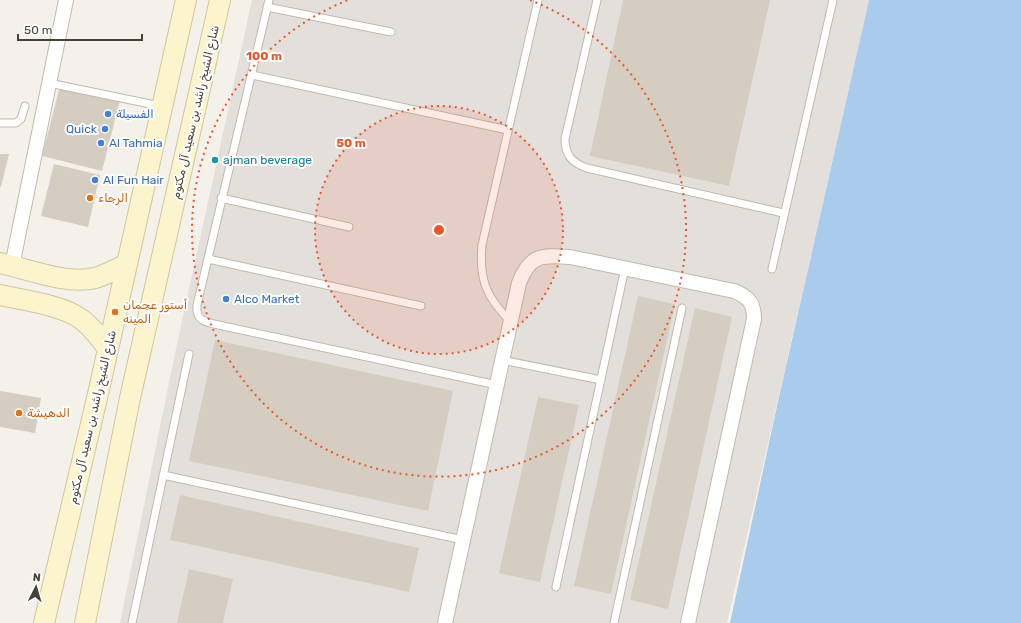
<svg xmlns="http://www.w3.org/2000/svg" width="1021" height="623" viewBox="0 0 1021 623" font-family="Rubik,'Noto Sans Arabic',sans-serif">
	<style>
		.industrial { fill: #e3e0db }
		.water { fill: #aaccec }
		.building { fill: #d5cec0 }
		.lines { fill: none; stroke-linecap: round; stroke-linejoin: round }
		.lane-casing { stroke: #bfbaad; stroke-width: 9 }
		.street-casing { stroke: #bfbaad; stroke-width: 16 }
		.secondary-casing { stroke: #d1c69c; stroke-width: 22 }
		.lane { stroke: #fff; stroke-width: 7 }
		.street { stroke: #fff; stroke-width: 14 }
		.secondary { stroke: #fbf4cc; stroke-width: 20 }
		.ring { fill: none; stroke: #ed5528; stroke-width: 2; stroke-dasharray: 2 4 }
		.shop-dot { fill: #3f7fe0; stroke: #fff; stroke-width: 1.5 }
		.culture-dot { fill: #0f9aa8; stroke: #fff; stroke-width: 1.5 }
		.food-dot { fill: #e8710a; stroke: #fff; stroke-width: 1.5 }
		.labels { text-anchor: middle; stroke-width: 4; stroke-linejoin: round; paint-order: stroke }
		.street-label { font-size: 12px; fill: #474238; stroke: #fff }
		.shop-label { font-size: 12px; fill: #366cbe; stroke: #fff; text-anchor: start }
		.culture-label { font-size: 12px; fill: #0d838f; stroke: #fff; text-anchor: start }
		.food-label { font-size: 12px; fill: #c56008; stroke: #fff; text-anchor: start }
		.centre { fill: #ed5528; stroke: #fff; stroke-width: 2 }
		.ring-label { font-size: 12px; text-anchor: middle; font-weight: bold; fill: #ed5528; stroke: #fff; stroke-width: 4; stroke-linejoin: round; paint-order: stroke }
	</style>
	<rect width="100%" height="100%" fill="#f4f1ea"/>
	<!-- industrial -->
	<path class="industrial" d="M252 0H869L727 623H120L174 358Z"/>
	<!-- water -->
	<path class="water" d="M869 0H1021V623H730L777 406Z"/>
	<!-- building -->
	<path class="building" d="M623 0H770L729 186 590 156Z
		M60 86 120 100 102 171 42 156Z
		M0 154H9L1 187H0Z
		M54 164 100 175 88 227 41 216Z
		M638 296 675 304 611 594 574 586Z
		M695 308 732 317 668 609 630 600Z
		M215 340 453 391 428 511 189 461Z
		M0 391 41 398 35 433 0 427Z
		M538 397 579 405 540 582 499 573Z
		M180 495 419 548 409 592 170 540Z
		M189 569 233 579 223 623H177Z"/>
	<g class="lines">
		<defs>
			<path id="lane" d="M269 0 197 305C196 319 202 321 214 324L497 385
				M597 0 565 139C565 155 572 163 587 168L783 213
				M267 7 391 32
				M252 75 508 130
				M49 83 160 106
				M0 123H16L21 119 25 106
				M221 198 349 227
				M208 259 421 306
				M772 269 833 0
				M511 322C486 297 479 280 482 245L538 0
				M502 360 601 380
				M163 475 463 540
				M556 587 625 268
				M132 623 189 354
				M614 623 682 308"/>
			<path id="street" d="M12 266 66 0
				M445 623 519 283C530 254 542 255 570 257L734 291C749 297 754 303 754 319L688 623"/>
			<path id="secondary" d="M0 263C27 269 68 285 95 278 106 275 117 269 127 264
				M0 295C23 300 62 305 81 319 92 327 100 338 108 349
				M44 623 98 394 186 0
				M85 623 130 398 220 0"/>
		</defs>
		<!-- lane casing -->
		<use href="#lane" class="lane-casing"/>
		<!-- street casing -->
		<use href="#street" class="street-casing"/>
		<!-- secondary casing -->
		<use href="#secondary" class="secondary-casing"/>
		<!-- lane -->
		<use href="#lane" class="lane"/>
		<!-- street -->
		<use href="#street" class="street"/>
		<!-- secondary -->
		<use href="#secondary" class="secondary"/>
	</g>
	<!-- distance rings -->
	<circle cx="439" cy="230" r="124" fill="#ed5528" fill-opacity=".12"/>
	<g class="ring">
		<circle cx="439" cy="230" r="124"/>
		<path d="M530 0A247 247 0 1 1 348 0"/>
	</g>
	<!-- markers -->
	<g class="shop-dot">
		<circle cx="108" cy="114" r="4"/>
		<circle cx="105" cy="129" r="4"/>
		<circle cx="101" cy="143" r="4"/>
		<circle cx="95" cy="180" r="4"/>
		<circle cx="226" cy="299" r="4"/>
	</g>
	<circle class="culture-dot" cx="215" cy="160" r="4"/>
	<g class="food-dot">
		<circle cx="90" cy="198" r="4"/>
		<circle cx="115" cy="312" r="4"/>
		<circle cx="19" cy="413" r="4"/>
	</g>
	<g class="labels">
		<!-- street labels -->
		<g class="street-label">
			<text transform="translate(195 112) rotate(-77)" y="4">شارع الشيخ راشد بن سعيد آل مكتوم</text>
			<text transform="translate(92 417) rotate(-77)" y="4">شارع الشيخ راشد بن سعيد آل مكتوم</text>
		</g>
		<!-- shop labels -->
		<g class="shop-label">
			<text x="116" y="118">الفسيلة</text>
			<text x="97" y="133" text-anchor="end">Quick</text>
			<text x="109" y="147">Al Tahmia</text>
			<text x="103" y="184">Al Fun Hair</text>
			<text x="234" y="303">Alco Market</text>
		</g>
		<!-- culture labels -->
		<g class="culture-label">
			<text x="223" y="164">ajman beverage</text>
		</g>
		<!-- food labels -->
		<g class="food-label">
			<text x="98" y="202">الرجاء</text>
			<text x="123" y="309">أستور عجمان<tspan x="123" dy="14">المينه</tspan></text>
			<text x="27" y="417">الدهيشة</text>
		</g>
	</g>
	<circle cx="439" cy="230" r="6" class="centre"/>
	<g class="ring-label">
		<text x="264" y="60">100 m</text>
		<text x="351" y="147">50 m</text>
	</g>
	<!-- north arrow -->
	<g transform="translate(36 587) rotate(5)" stroke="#ffffff" stroke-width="3" paint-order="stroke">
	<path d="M0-3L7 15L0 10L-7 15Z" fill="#474238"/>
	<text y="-6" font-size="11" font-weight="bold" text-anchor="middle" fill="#474238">N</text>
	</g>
	<!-- scale -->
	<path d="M18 34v6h124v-6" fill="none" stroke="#474238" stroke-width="2"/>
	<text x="24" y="34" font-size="12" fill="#474238" stroke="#ffffff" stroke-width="3" paint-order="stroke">50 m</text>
</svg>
